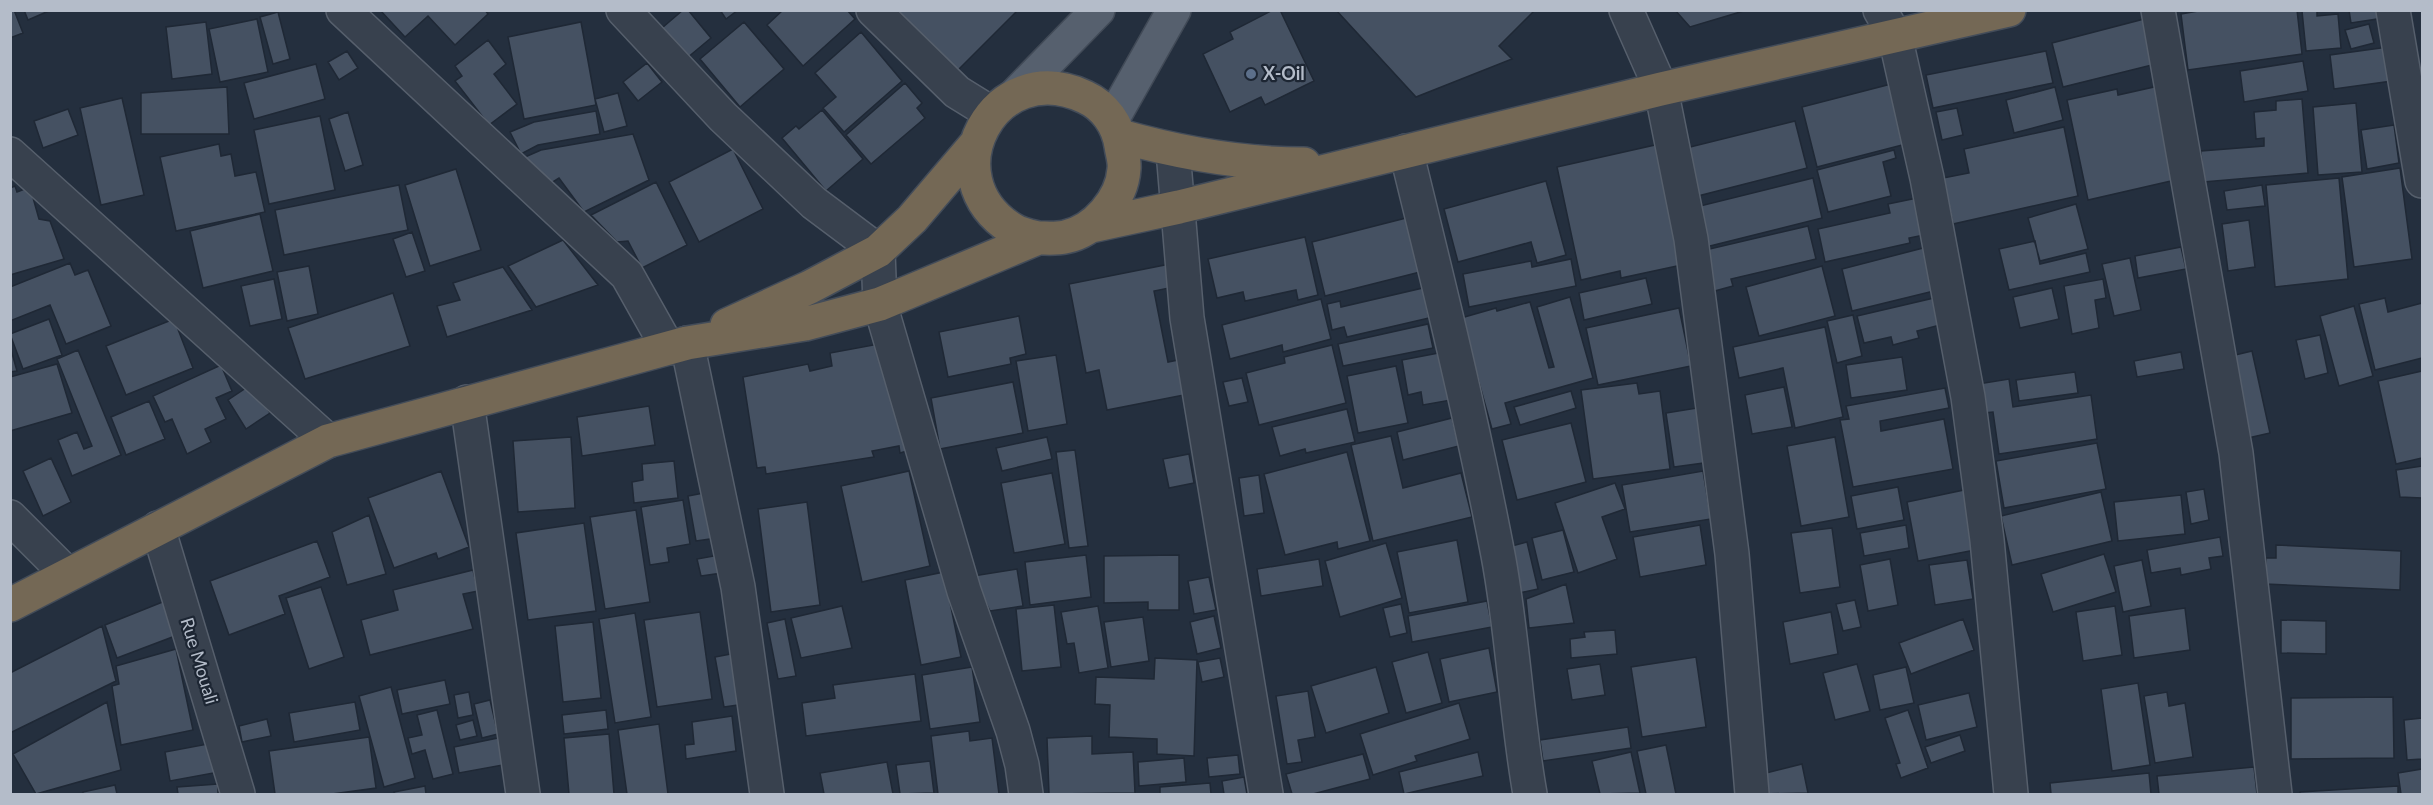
<svg xmlns="http://www.w3.org/2000/svg" width="2433" height="805" viewBox="0 0 2433 805" font-family="Lato,sans-serif">
	<style>
		.building { fill: #455162; stroke: #1f2835; stroke-width: 1.5 }
		.lines { fill: none; stroke-linecap: round; stroke-linejoin: round }
		.street-casing { stroke: #565f6c; stroke-width: 36 }
		.primary-casing { stroke: #414a57; stroke-width: 36 }
		.highway-casing { stroke: #434c59; stroke-width: 36 }
		.street { stroke: #38414e; stroke-width: 33 }
		.primary { stroke: #56606e; stroke-width: 33 }
		.highway { stroke: #746855; stroke-width: 33 }
		.service-dot { fill: #5c6f8a; stroke: #1d2633; stroke-width: 2 }
		.labels { text-anchor: middle; stroke-width: 4.5; stroke-linejoin: round; paint-order: stroke }
		.poi-label { font-size: 18px; font-weight: bold; fill: #b4bcc9; stroke: #1d2633; text-anchor: start }
		.street-label { font-size: 18px; fill: #b4bcc9; stroke: #1d2633 }
	</style>
	<rect width="100%" height="100%" fill="#242f3e"/>
	<!-- building -->
	<path class="building" d="M10 10H14L23 33 10 38Z
		M24 10H51L28 20Z
		M380 10H485L488 14 455 45 428 16 405 37Z
		M683 10H688L711 38 687 58 662 28Z
		M720 10H738L726 19Z
		M783 10H847L855 19 803 66 767 25Z
		M897 10H1018L957 71Z
		M1273 10H1280L1314 81 1265 105 1261 97 1230 112 1203 54 1233 39 1230 32Z
		M1336 10H1535L1499 46 1512 59 1416 97Z
		M1675 10H1747L1690 27Z
		M2204 10H2297L2302 54 2188 70 2181 14Z
		M2317 10V16L2338 14 2341 48 2306 51 2302 11Z
		M2349 10H2389L2390 17 2351 23Z
		M278 12 290 59 273 64 260 17Z
		M2148 18 2160 63 2063 87 2052 43Z
		M257 19 268 72 220 82 209 29Z
		M206 22 212 74 172 79 166 27Z
		M581 22 596 105 524 119 508 37Z
		M744 22 784 69 740 107 700 59Z
		M2369 24 2374 43 2351 49 2345 30Z
		M861 32 902 81 844 132 823 108 836 97 815 73Z
		M488 40 506 64 494 74 517 104 489 125 455 81 462 76 455 66Z
		M2388 47 2392 81 2334 89 2330 55Z
		M347 51 358 68 339 80 328 62Z
		M2046 51 2053 83 1933 108 1926 75Z
		M2303 61 2308 91 2244 102 2240 71Z
		M647 63 662 82 638 101 623 82Z
		M316 64 325 99 254 119 244 83Z
		M905 83 922 103 917 108 925 118 871 164 846 135Z
		M1895 83 1910 143 1817 167 1802 107Z
		M2163 85 2184 178 2088 200 2067 100 2117 89 2118 95Z
		M227 87 229 134H141V93Z
		M2055 87 2063 120 2014 133 2006 100Z
		M618 93 627 126 604 132 595 99Z
		M122 98 144 195 101 205 80 108Z
		M2302 99 2308 173 2203 182 2201 151 2264 146V138L2256 139 2254 112 2276 110V101Z
		M2356 103 2362 172 2318 175 2313 107Z
		M1957 108 1963 135 1942 140 1936 112Z
		M68 109 78 135 43 148 34 121Z
		M822 110 863 159 826 191 782 138 796 126 799 129Z
		M596 111 600 134 538 145 521 154 510 132 534 122Z
		M348 112 363 165 345 171 329 119Z
		M320 116 335 190 269 204 254 130Z
		M1795 121 1807 168 1690 198 1678 150Z
		M2394 125 2399 163 2367 169 2361 130Z
		M2064 127 2078 196 1953 224 1943 178 1969 173 1964 149Z
		M633 134 649 180 584 212 559 178 548 185 525 157 541 150Z
		M1664 143 1691 263 1621 278 1620 271 1581 280 1557 167Z
		M219 144 221 156 231 154 235 176 256 172 265 212 176 231 160 157Z
		M733 149 763 209 699 242 669 182Z
		M1894 150 1896 158 1883 162 1891 196 1828 212 1817 170Z
		M2400 168 2412 259 2354 267 2342 177Z
		M456 169 481 250 430 266 405 185Z
		M1813 178 1822 218 1706 247 1696 207Z
		M2339 178 2348 279 2275 287 2266 185Z
		M1546 181 1566 255 1537 263 1531 242 1458 262 1444 209Z
		M656 182 687 245 642 268 628 241 617 242 591 215Z
		M399 185 408 230 284 255 275 210Z
		M2262 185 2265 206 2227 210 2224 191Z
		M15 186 17 192 30 187 39 219 50 221 64 259 10 275V188Z
		M1917 198 1924 235 1909 238 1910 243 1825 262 1818 229 1890 213 1888 204Z
		M2076 204 2088 249 2040 261 2028 218Z
		M260 214 273 271 203 288 190 231Z
		M1410 217 1424 271 1325 296 1312 242Z
		M2249 220 2255 267 2228 271 2222 224Z
		M1808 226 1816 259 1731 279 1733 286 1711 292 1701 251Z
		M412 232 425 271 406 277 393 239Z
		M1305 237 1318 295 1298 300 1296 290 1245 301 1243 292 1217 298 1208 259Z
		M563 240 598 285 536 307 508 266Z
		M2035 241 2040 264 2086 253 2090 272 2009 290 1999 249Z
		M1927 247 1938 290 1852 311 1842 269Z
		M2181 247 2186 269 2138 278 2135 256Z
		M2130 258 2141 310 2114 316 2102 264Z
		M1571 259 1576 286 1469 307 1463 274 1531 261 1532 267Z
		M70 263 75 275 88 270 111 326 66 344 50 305 10 321V287Z
		M1175 263 1179 286 1154 291 1168 362 1178 360 1184 395 1107 410 1099 370 1086 373 1069 284Z
		M309 266 318 314 287 321 277 272Z
		M1822 266 1835 316 1759 336 1746 287Z
		M503 267 532 310 447 337 437 306 460 300 453 283Z
		M1646 278 1652 304 1584 320 1579 293Z
		M274 279 282 319 250 326 241 286Z
		M2103 279 2106 298 2095 300 2099 328 2072 334 2064 286Z
		M1423 288 1429 318 1347 337 1344 327 1332 330 1327 304 1340 301 1341 307Z
		M2052 288 2059 319 2020 328 2013 297Z
		M393 293 410 346 305 379 288 328Z
		M1570 297 1593 378 1505 403 1511 424 1492 429 1461 318 1496 308 1497 311 1530 302 1549 368 1554 367 1537 307Z
		M1934 298 1940 325 1917 331 1919 338 1893 345 1891 337 1864 343 1857 316Z
		M2385 298 2388 312 2422 303V358L2375 370 2359 304Z
		M1321 299 1331 339 1283 352 1282 345 1230 359 1222 325Z
		M2354 306 2373 376 2339 386 2320 316Z
		M1679 308 1691 366 1598 385 1586 328Z
		M1853 315 1862 356 1837 363 1827 321Z
		M1019 316 1026 354 1010 358 1011 364 948 377 939 332Z
		M49 319 62 355 23 369 10 334Z
		M174 319 193 368 126 395 106 346Z
		M1428 324 1433 348 1343 366 1338 344Z
		M1825 327 1843 417 1795 428 1783 368 1739 378 1733 347Z
		M2320 335 2328 373 2305 379 2296 340Z
		M884 343 907 451 900 453 899 446 872 451 874 457 766 474 765 467 757 468 743 377 808 364 810 371 832 366 830 353Z
		M1332 345 1346 403 1259 425 1246 373 1285 363 1284 357Z
		M10 346 17 371 10 372Z
		M78 350 121 455 72 476 58 440 77 432 84 449 92 446 57 359Z
		M1449 351 1457 399 1423 405 1421 392 1408 395 1402 360Z
		M2252 351 2270 433 2248 438 2231 356Z
		M2181 352 2184 369 2137 377 2134 361Z
		M1056 355 1067 424 1028 431 1016 361Z
		M1902 357 1907 390 1851 398 1846 365Z
		M57 364 72 413 10 431V377Z
		M221 365 232 391 216 398 226 419 205 429 211 442 187 454 172 419 165 422 153 396Z
		M1396 366 1408 423 1358 433 1347 376Z
		M2422 371V458L2396 464 2378 381Z
		M2075 372 2078 393 2019 401 2016 380Z
		M1242 378 1248 402 1229 406 1223 382Z
		M2009 379 2013 407 2091 395 2097 439 1999 454 1993 412 1983 413 1978 384Z
		M1013 382 1023 433 940 449 931 398Z
		M1637 383 1639 394 1660 391 1670 469 1593 479 1581 390Z
		M252 384 270 413 246 429 228 400Z
		M1784 387 1792 427 1752 434 1745 395Z
		M1945 388 1949 408 1880 421 1881 431 1944 419 1953 469 1853 487 1840 420 1849 419 1846 406Z
		M1571 391 1576 408 1520 425 1514 407Z
		M149 401 165 439 126 455 111 417Z
		M649 406 655 445 582 456 577 417Z
		M1703 407 1711 462 1674 467 1666 413Z
		M1347 409 1355 442 1306 453 1305 449 1280 456 1272 427Z
		M1452 418 1459 446 1403 460 1397 432Z
		M1571 423 1586 482 1517 500 1502 440Z
		M1391 436 1403 488 1461 473 1472 517 1373 541 1351 445Z
		M571 437 575 508 518 512 513 441Z
		M1047 437 1052 459 1002 471 996 448Z
		M1835 437 1849 517 1801 526 1787 446Z
		M2097 443 2106 489 2004 508 1996 461Z
		M1075 450 1088 546 1069 548 1056 452Z
		M1347 452 1370 541 1338 549 1337 542 1285 555 1264 474Z
		M1189 454 1194 483 1169 488 1163 459Z
		M51 458 71 502 43 516 23 471Z
		M674 461 678 498 634 503 632 482 643 480 642 464Z
		M2422 466V498L2400 497 2396 470Z
		M441 471 469 547 438 559 436 553 394 568 368 498Z
		M909 471 930 566 862 582 841 486Z
		M1703 471 1711 519 1630 532 1622 485Z
		M1052 473 1065 544 1014 553 1001 483Z
		M1259 475 1264 513 1244 516 1239 478Z
		M1615 483 1625 509 1602 517 1617 559 1578 573 1555 503Z
		M1898 487 1904 520 1857 529 1851 496Z
		M2204 489 2209 520 2191 524 2186 492Z
		M1964 490 1975 550 1918 561 1907 502Z
		M709 492 717 538 696 541 688 496Z
		M2101 492 2112 541 2012 565 2001 516Z
		M2181 495 2185 534 2118 541 2114 502Z
		M683 500 690 544 667 548 669 562 650 565 641 507Z
		M807 502 820 605 771 612 758 509Z
		M636 510 650 602 605 609 590 517Z
		M369 515 386 574 347 585 332 532Z
		M584 523 596 611 528 620 516 533Z
		M1700 525 1706 565 1640 577 1633 537Z
		M1906 525 1909 548 1864 556 1860 533Z
		M1832 528 1840 587 1800 593 1791 533Z
		M1563 530 1574 572 1542 580 1532 538Z
		M2220 537 2223 556 2209 558 2211 569 2181 575 2180 568 2151 573 2147 550Z
		M1457 540 1468 602 1409 613 1397 552Z
		M317 541 330 577 279 596 285 614 229 635 210 581Z
		M1527 542 1538 589 1519 593 1508 547Z
		M1386 543 1402 598 1340 617 1325 561Z
		M2276 545 2401 551 2400 590 2265 584 2266 558H2276Z
		M2104 554 2116 592 2053 612 2041 574Z
		M719 555 722 573 701 576 697 559Z
		M1086 555 1091 597 1030 605 1025 562Z
		M1179 555V610H1148V602L1104 603V556Z
		M1319 559 1323 586 1261 596 1257 569Z
		M1890 559 1898 605 1868 611 1860 565Z
		M1967 560 1973 599 1935 605 1929 565Z
		M2142 560 2151 606 2123 612 2114 566Z
		M1017 569 1023 606 990 611 973 576Z
		M473 570 478 591 463 594 473 629 370 655 361 620 398 610 393 590Z
		M944 572 961 657 921 665 905 580Z
		M1209 577 1216 610 1194 614 1188 581Z
		M1566 584 1574 623 1529 628 1526 599Z
		M321 587 344 657 309 669 286 598Z
		M170 599 183 633 117 658 105 625Z
		M1855 600 1861 627 1843 631 1836 604Z
		M1487 601 1492 627 1412 642 1408 616Z
		M1401 604 1407 633 1390 637 1383 608Z
		M1054 605 1061 667 1022 671 1016 609Z
		M842 606 852 648 801 658 791 618Z
		M1098 606 1108 668 1079 673 1074 643 1067 644 1061 612Z
		M2115 606 2122 655 2083 661 2076 612Z
		M2185 608 2190 650 2134 658 2129 616Z
		M700 612 712 699 657 707 644 620Z
		M1831 612 1838 654 1790 664 1783 622Z
		M635 613 651 717 615 723 599 619Z
		M1214 616 1221 648 1197 654 1190 622Z
		M1143 617 1149 661 1111 667 1104 622Z
		M785 619 796 676 778 679 767 623Z
		M1963 619 1974 650 1911 674 1899 643Z
		M2281 620 2326 621V654L2281 653Z
		M593 622 601 698 563 702 555 626Z
		M102 626 116 681 10 733V673Z
		M1615 630 1617 654 1571 658 1570 639 1585 637 1584 632Z
		M1489 648 1497 692 1449 702 1440 659Z
		M176 649 193 730 121 745 112 686 119 684 116 666Z
		M1428 652 1442 703 1406 713 1392 662Z
		M736 653 745 704 724 707 715 657Z
		M1696 657 1706 727 1642 737 1631 667Z
		M1155 658 1197 660 1194 756 1157 754V739L1109 737 1110 705 1095 704 1096 677 1154 679Z
		M1220 658 1224 677 1202 682 1198 662Z
		M1600 664 1605 695 1572 700 1567 669Z
		M1857 664 1870 711 1835 720 1823 673Z
		M972 667 980 722 930 729 922 675Z
		M1376 667 1389 713 1326 733 1311 686Z
		M1906 667 1914 703 1880 710 1873 675Z
		M915 674 921 721 806 736 802 703 835 698 833 685Z
		M445 680 450 704 402 714 397 690Z
		M2138 683 2150 765 2112 771 2101 689Z
		M391 687 415 778 384 787 359 696Z
		M1308 691 1315 737 1298 740 1302 762 1287 764 1276 696Z
		M469 692 473 715 458 718 454 695Z
		M2167 692 2169 706 2185 703 2193 757 2155 763 2144 696Z
		M1969 693 1977 727 1926 740 1918 705Z
		M2393 697 2394 758 2291 759V698Z
		M490 700 498 734 482 738 474 704Z
		M107 702 121 770 36 794 13 754Z
		M355 702 360 730 294 742 289 713Z
		M1459 703 1470 739 1415 756 1417 761 1373 775 1360 734Z
		M437 710 453 774 433 779 425 750 412 754 408 738 422 735 417 715Z
		M606 710 608 729 564 734 562 715Z
		M1908 710 1928 768 1901 778 1896 764 1900 763 1885 718Z
		M732 716 736 751 686 759 685 745 694 744 692 722Z
		M2422 718V759L2407 760 2404 720Z
		M267 719 271 736 242 742 239 726Z
		M473 720 477 736 460 740 456 725Z
		M659 724 668 794H627L618 730Z
		M1628 727 1631 748 1543 761 1540 740Z
		M969 731 970 741 992 738 999 794H938L931 736Z
		M609 734 614 794H569L564 738Z
		M1960 735 1965 751 1931 763 1925 747Z
		M1092 736V754L1133 752 1135 793 1049 794 1047 738Z
		M369 737 376 788 332 794H275L269 751Z
		M498 738 503 765 459 773 454 747Z
		M213 743 219 772 170 781 165 752Z
		M1666 745 1676 794H1646L1637 751Z
		M1478 752 1483 776 1404 794 1399 772Z
		M1631 752 1640 793 1600 794 1592 761Z
		M1363 754 1370 779 1313 794H1292L1286 774Z
		M1238 755 1240 774 1209 777 1207 758Z
		M1184 758 1186 782 1139 786 1138 762Z
		M930 761 934 793 900 794 896 765Z
		M887 762 893 794H824L820 773Z
		M1802 764 1808 793 1763 794 1758 775Z
		M2254 767 2257 794H2159L2157 776Z
		M2422 769V794H2401L2398 773Z
		M2149 773 2151 794H2051L2050 783Z
		M1244 777 1247 794H1224L1222 781Z
		M1210 783 1211 794H1160V787Z
		M218 784V794H178L177 787Z
		M115 785 117 794H83V792Z
		M425 786 426 794H395L394 792Z
		M2398 786V794H2300V792Z"/>
	<g class="lines">
		<defs>
			<path id="street" d="M343 10 627 275 668 348
				M623 10 723 117 814 203 878 251 880 304 964 591 1013 731 1022 765 1026 794
				M873 10 957 92 991 113
				M1626 10 1661 89 1691 239 1732 554 1752 794
				M1880 10 1895 36 1927 178 1968 397 1987 540 2011 794
				M2158 10 2236 453 2275 794
				M2393 10 2422 181
				M1173 151 1187 318 1266 794
				M1406 151C1439 285 1472 419 1498 555 1513 634 1516 715 1530 794
				M10 154 328 441
				M687 343 738 587 767 794
				M467 402 523 794
				M10 517 67 574
				M158 528 238 794"/>
			<path id="primary" d="M1017 93 1098 10
				M1112 120 1174 10"/>
			<path id="highway" d="M1120 136C1180 153 1241 164 1304 164
				M1091 226 1179 207 1661 89 2009 10
				M727 325 810 287 878 251 912 219 975 145
				M10 605 328 441 687 343 805 324 880 304 1038 238C1046 238 1056 239 1065 237 1095 231 1122 199 1124 169 1125 162 1122 153 1121 146 1118 125 1105 106 1085 97 994 54 929 177 1012 229 1019 234 1029 236 1038 238"/>
		</defs>
		<!-- street casing -->
		<use href="#street" class="street-casing"/>
		<!-- primary casing -->
		<use href="#primary" class="primary-casing"/>
		<!-- highway casing -->
		<use href="#highway" class="highway-casing"/>
		<!-- street -->
		<use href="#street" class="street"/>
		<!-- primary -->
		<use href="#primary" class="primary"/>
		<!-- highway -->
		<use href="#highway" class="highway"/>
	</g>
	<!-- markers -->
	<circle class="service-dot" cx="1251" cy="74" r="6"/>
	<g class="labels">
		<!-- poi labels -->
		<g class="poi-label">
			<text x="1263" y="80">X-Oil</text>
		</g>
		<!-- street labels -->
		<g class="street-label">
			<text transform="translate(199 661) rotate(73)" y="6">Rue Mouali</text>
		</g>
	</g>
	<!-- border -->
	<rect width="2433" height="805" fill="none" stroke="#b4bcc9" stroke-width="24"/>
</svg>
